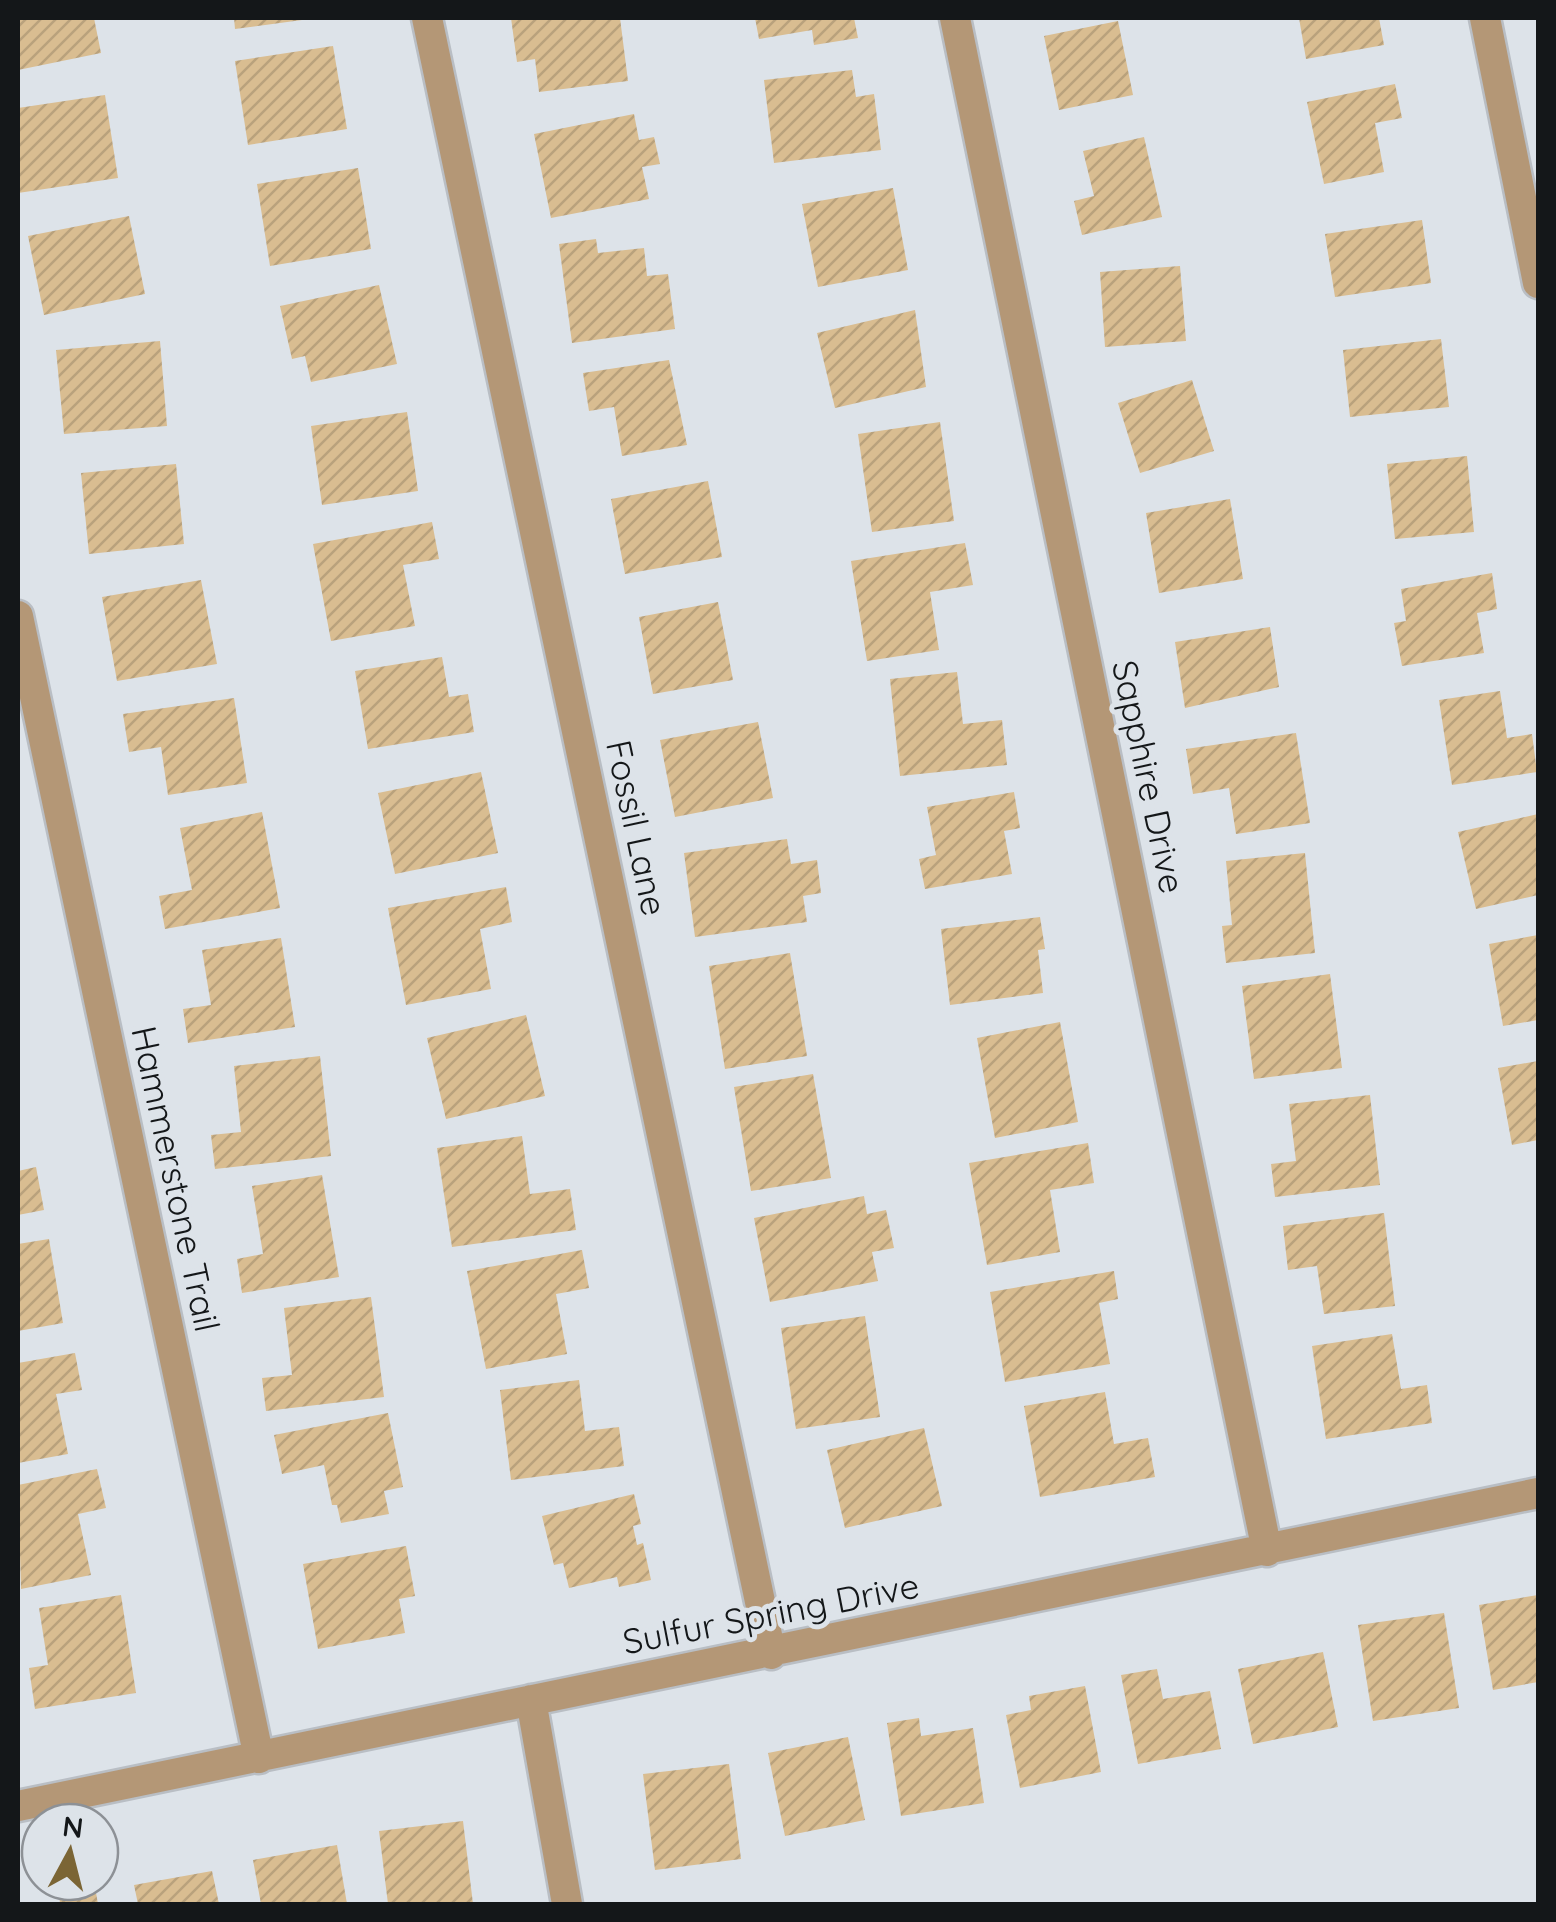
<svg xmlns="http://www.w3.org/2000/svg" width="1556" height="1922" viewBox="0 0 1556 1922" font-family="Quicksand,sans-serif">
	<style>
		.building { fill: url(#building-hatch) }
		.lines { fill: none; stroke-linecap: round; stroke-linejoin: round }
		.street-casing { stroke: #b9bec4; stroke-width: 35 }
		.street { stroke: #b49776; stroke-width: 30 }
		.labels { text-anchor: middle; stroke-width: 10; stroke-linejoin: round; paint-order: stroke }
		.street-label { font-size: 35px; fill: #141719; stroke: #dde3e9 }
	</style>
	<defs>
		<pattern id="building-hatch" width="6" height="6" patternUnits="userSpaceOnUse" patternTransform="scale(2.5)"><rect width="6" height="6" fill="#d9bd91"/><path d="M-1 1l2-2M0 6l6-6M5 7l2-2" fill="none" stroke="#b9a27c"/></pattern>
	</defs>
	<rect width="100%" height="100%" fill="#dde3e9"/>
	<!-- building -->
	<path class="building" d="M18 18H94L101 53 18 70Z
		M234 18H302V20L235 29Z
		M511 18H620L628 81 539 92 535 59 517 62Z
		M755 18H854L858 38 814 45 812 30 759 39Z
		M1299 18H1379L1384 45 1306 59Z
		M1118 21 1133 95 1059 110 1044 36Z
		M333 46 347 129 248 145 235 61Z
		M852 70 856 97 874 94 881 150 774 163 764 80Z
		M1395 84 1402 118 1375 123 1384 172 1324 184 1307 102Z
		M105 95 118 178 18 193V108Z
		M634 114 639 140 654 137 660 164 642 167 649 199 551 218 534 134Z
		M1144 137 1162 217 1082 235 1074 201 1094 196 1083 151Z
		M358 168 371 249 270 266 257 184Z
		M893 188 908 270 818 287 802 204Z
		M129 216 145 294 44 315 28 236Z
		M1422 220 1431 283 1335 297 1325 234Z
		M596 239 598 253 644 248 647 276 668 274 675 329 572 343 559 244Z
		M1180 266 1186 341 1105 347 1100 272Z
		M379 285 397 364 311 382 305 356 292 359 280 306Z
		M915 310 926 387 835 408 817 333Z
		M1441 339 1449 407 1350 417 1343 350Z
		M160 341 167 426 64 434 56 350Z
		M669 360 687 445 622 456 614 407 589 411 583 373Z
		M1192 380 1214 451 1140 473 1118 403Z
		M407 412 418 491 322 505 311 426Z
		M940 422 954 521 872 532 858 434Z
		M1467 456 1474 532 1395 539 1387 464Z
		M176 464 184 544 89 554 81 473Z
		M708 481 722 557 625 574 611 499Z
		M1230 499 1243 579 1159 593 1146 513Z
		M432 522 439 559 403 565 415 626 331 641 313 544Z
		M965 543 973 585 930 592 939 650 867 661 851 561Z
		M1492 573 1497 609 1477 613 1484 653 1402 666 1394 623 1406 621 1401 589Z
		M201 580 217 664 117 681 102 597Z
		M718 602 733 680 653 694 639 617Z
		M1270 627 1279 687 1185 708 1175 642Z
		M442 657 449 697 468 694 474 732 368 749 355 671Z
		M957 672 963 724 1002 720 1007 765 900 776 890 679Z
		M1500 691 1507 738 1532 734 1537 772 1452 785 1439 700Z
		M234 698 247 783 168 795 161 747 129 752 123 714Z
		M758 722 773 798 675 817 660 740Z
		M1296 733 1310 823 1236 834 1229 788 1193 794 1186 749Z
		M481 772 498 853 395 874 378 793Z
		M1014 792 1020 828 1004 831 1012 874 925 889 919 859 936 855 927 807Z
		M262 812 280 908 165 929 159 896 192 890 180 828Z
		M1538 814V895L1476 909 1458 832Z
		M787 839 791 864 817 860 821 893 803 896 807 922 695 937 684 853Z
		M1305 853 1315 953 1226 963 1222 926 1232 925 1226 861Z
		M506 887 512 922 480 929 491 989 406 1005 388 908Z
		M1040 917 1045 949 1038 950 1043 993 950 1005 941 929Z
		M1538 935V1020L1503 1026 1489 944Z
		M281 938 295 1027 188 1043 183 1009 211 1005 202 950Z
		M790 953 807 1056 725 1069 709 966Z
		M1330 974 1342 1068 1254 1079 1242 986Z
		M526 1015 545 1096 446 1119 427 1038Z
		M1060 1022 1078 1122 995 1138 977 1038Z
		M320 1056 331 1156 215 1169 211 1135 241 1132 234 1066Z
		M1538 1061V1140L1512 1145 1498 1068Z
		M813 1074 831 1178 751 1191 734 1087Z
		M1370 1095 1380 1185 1275 1197 1271 1164 1296 1161 1289 1104Z
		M522 1136 530 1194 570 1189 576 1230 452 1247 437 1148Z
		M1088 1143 1094 1183 1050 1190 1060 1252 987 1265 969 1163Z
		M36 1167 44 1210 18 1215V1171Z
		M322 1175 339 1277 242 1293 237 1259 263 1254 252 1186Z
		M864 1196 867 1214 886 1210 894 1248 872 1252 878 1281 770 1302 754 1218Z
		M1384 1213 1395 1306 1324 1314 1317 1266 1288 1270 1283 1226Z
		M49 1239 63 1323 18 1331V1244Z
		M582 1250 589 1288 556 1294 567 1354 486 1369 467 1271Z
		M1114 1271 1118 1299 1099 1303 1110 1364 1005 1382 990 1292Z
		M371 1297 384 1397 266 1411 262 1378 292 1375 284 1308Z
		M865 1316 880 1417 796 1429 781 1328Z
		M1392 1334 1401 1389 1427 1385 1432 1423 1326 1439 1312 1346Z
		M75 1353 82 1390 56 1394 68 1454 18 1463V1363Z
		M579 1380 585 1431 619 1427 624 1466 511 1480 500 1390Z
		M1105 1392 1114 1444 1148 1438 1155 1477 1040 1497 1024 1406Z
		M388 1413 403 1487 384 1491 389 1514 341 1523 337 1505H332L324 1465 282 1474 274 1435Z
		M924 1428 942 1506 845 1528 827 1450Z
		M97 1469 106 1508 78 1514 91 1575 21 1589 18 1485Z
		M634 1494 641 1524 633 1526 637 1545 643 1543 651 1580 619 1587 617 1577 569 1588 563 1563 554 1565 542 1516Z
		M406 1546 415 1596 399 1599 405 1633 318 1649 303 1564Z
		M121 1595 136 1693 35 1709 29 1668 48 1665 39 1608Z
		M1538 1595V1682L1493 1690 1479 1605Z
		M1444 1613 1459 1708 1373 1721 1358 1625Z
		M1323 1652 1338 1727 1253 1744 1238 1669Z
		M1157 1669 1163 1699 1210 1691 1221 1749 1138 1764 1121 1675Z
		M1085 1686 1101 1772 1020 1788 1006 1715 1031 1710 1029 1696Z
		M919 1718 921 1736 973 1728 984 1803 901 1816 887 1723Z
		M848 1737 865 1820 785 1836 768 1753Z
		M729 1764 741 1859 655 1870 643 1774Z
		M463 1821 473 1904H388L379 1831Z
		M337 1845 347 1904H261L253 1860Z
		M212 1871 219 1904H138L134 1885Z
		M95 1887 98 1904H60L59 1893Z"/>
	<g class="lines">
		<defs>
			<path id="street" d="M427 18 771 1654
				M955 18 1267 1551
				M1485 18 1538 283
				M18 616 259 1758
				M531 1700 567 1904
				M18 1806 1538 1493"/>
		</defs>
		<!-- street casing -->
		<use href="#street" class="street-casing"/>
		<!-- street -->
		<use href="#street" class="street"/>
	</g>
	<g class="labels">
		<!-- street labels -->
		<g class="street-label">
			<text transform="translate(1148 777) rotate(78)" y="12">Sapphire Drive</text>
			<text transform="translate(636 828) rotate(78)" y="12">Fossil Lane</text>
			<text transform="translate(175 1179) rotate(78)" y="12">Hammerstone Trail</text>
			<text transform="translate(771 1614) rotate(-11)" y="12">Sulfur Spring Drive</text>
		</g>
	</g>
	<!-- border -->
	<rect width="1556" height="1922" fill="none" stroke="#141719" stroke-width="40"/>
	<!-- north arrow -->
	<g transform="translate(70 1852) rotate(7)"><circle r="48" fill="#dde3e9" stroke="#8d9196" stroke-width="2.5"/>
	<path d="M0-8L18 38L0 25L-18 38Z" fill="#7b6535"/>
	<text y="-15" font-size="28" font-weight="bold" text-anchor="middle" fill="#141719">N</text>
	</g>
</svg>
